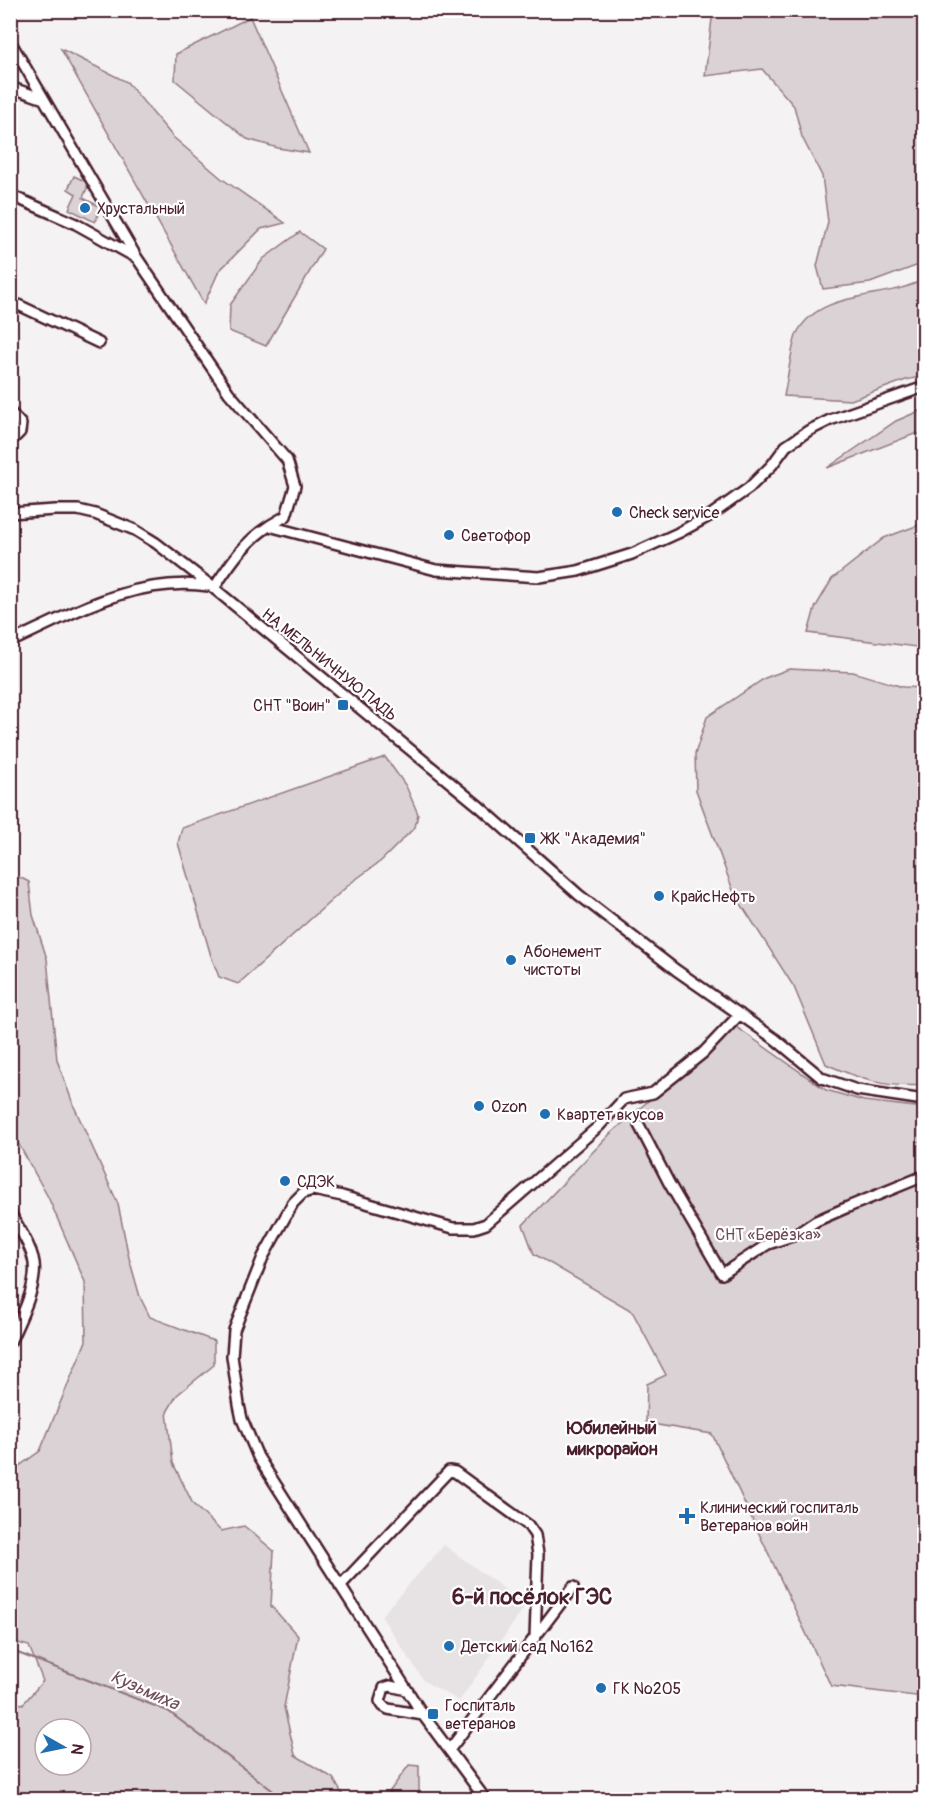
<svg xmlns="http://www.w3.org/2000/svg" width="935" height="1810" viewBox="0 0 935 1810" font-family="Pangolin,sans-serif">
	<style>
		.built { fill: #e7e2e3 }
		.green { fill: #dbd2d5; stroke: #927880; stroke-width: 1.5; fill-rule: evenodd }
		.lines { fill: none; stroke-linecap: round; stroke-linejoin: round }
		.stream { stroke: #8d727a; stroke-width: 2 }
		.minor-casing { stroke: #4a1f2b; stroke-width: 14 }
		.minor { stroke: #fff; stroke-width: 9 }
		.poi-dot { fill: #1f6fb2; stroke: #fff; stroke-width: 2 }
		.labels { text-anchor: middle; stroke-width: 4.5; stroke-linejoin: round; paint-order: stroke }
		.poi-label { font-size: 16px; fill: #4a1f2b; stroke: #fff; text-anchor: start }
		.street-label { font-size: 16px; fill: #4a1f2b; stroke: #fff }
		.park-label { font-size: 16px; fill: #6e4c56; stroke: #fff }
		.neighbourhood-label { font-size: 18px; font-weight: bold; fill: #4a1f2b; stroke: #fff }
		.water-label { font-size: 18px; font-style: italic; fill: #714f59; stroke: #fff }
		.district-label { font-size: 22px; font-weight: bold; fill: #4a1f2b; stroke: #fff }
	</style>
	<rect width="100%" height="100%" fill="#f4f2f2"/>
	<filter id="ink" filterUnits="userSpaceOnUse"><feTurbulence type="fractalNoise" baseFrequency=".0167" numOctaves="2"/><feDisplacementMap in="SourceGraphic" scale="12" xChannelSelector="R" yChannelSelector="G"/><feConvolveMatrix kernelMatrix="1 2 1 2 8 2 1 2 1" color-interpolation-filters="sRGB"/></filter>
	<g filter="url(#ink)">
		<!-- built -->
		<path class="built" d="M444 1545 526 1605 459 1701 424 1681 381 1616Z"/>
		<!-- green -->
		<path class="green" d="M713 11H924V263L870 283 823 289 817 266 828 222 822 176 802 137 794 106 762 69 705 76Z
			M250 17 309 153 278 148 247 139 175 80 176 54Z
			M61 49 127 82 173 137 221 178 285 223 261 229 219 271 204 304Z
			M74 176 89 183 83 198 101 207 95 222 69 209 76 194 68 189Z
			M300 232 323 249 266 346 229 331 230 305 263 259Z
			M924 279V376L906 380 851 400 784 396C787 382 792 344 797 333 821 288 887 301 924 279Z
			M924 409V438L917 433 827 468 896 421Z
			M924 523V648L808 633 815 608 832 579 884 538Z
			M789 669 853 672 903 687 924 688V1085C885 1088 862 1080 826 1064L794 987 734 893 696 790 695 754 707 717 765 678Z
			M385 757 406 786 418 814 415 827 381 861 352 882 238 984 219 977 211 956 178 843 182 828Z
			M17 876 29 882 33 915 47 959 57 1060 73 1104 118 1204 129 1258 140 1297 150 1317 214 1341V1365L177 1395 167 1412 173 1463 193 1504 221 1531 244 1526 274 1551 271 1606 298 1636 284 1707 295 1755 333 1778 345 1799H11V1702L23 1704 43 1681 29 1646 11 1641V1472L40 1451 86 1341 85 1282 48 1197 12 1132 11 1122 10 878ZM45 1729H81V1765H45Z
			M735 1026 826 1090 864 1101 924 1108V1697L831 1686 712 1434 646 1423 647 1384 666 1375 632 1311 534 1254 523 1225 610 1134Z
			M409 1765 419 1766V1799H384Z"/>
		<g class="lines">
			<!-- stream -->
			<path class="stream" d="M10 1650 168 1711 285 1800"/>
			<defs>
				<path id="minor" d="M10 41 137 258 229 393 287 460 295 486 286 516 269 526
					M10 87 44 99
					M10 195 76 224 137 258
					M10 301 99 343
					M10 412 21 424 20 432 10 442
					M10 513 55 510H78L95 514 135 530 156 543 205 581 480 807 579 895 676 970 775 1039 822 1078 857 1090 924 1100
					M214 588C230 564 244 542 269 526L436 570 539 577 578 571 632 554 678 533 711 515 749 488 772 465 786 446 808 431 830 420 924 387
					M10 642C75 612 136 576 209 586
					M639 1125 669 1183 722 1274 768 1244 795 1235 816 1221 848 1207 924 1176
					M10 1212C18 1227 29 1242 33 1258 40 1282 20 1320 10 1342
					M340 1586 449 1471 455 1472 528 1525 535 1535 538 1554 535 1638
					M407 1690 390 1686 384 1688 380 1701 383 1706 388 1709 423 1715
					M450 1749 573 1587
					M486 1800 423 1715 258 1457 242 1419 239 1405 232 1356 234 1330 263 1257 293 1203 303 1193 313 1190 342 1196 453 1228H474L486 1224 599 1126 624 1099 653 1093 703 1053 740 1014"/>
			</defs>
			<!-- minor casing -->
			<use href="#minor" class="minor-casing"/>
			<!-- minor -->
			<use href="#minor" class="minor"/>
		</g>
	</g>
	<!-- markers -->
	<g class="poi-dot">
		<circle cx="85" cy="208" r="6"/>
		<circle cx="617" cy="512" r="6"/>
		<circle cx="449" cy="535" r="6"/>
		<rect x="337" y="699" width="12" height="12" rx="3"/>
		<rect x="524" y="832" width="12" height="12" rx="3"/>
		<circle cx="659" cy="896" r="6"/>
		<circle cx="511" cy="960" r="6"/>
		<circle cx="479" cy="1106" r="6"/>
		<circle cx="545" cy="1114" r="6"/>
		<circle cx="285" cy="1181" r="6"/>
		<path d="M684 1507h6v6h6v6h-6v6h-6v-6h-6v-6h6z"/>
		<circle cx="449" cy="1646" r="6"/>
		<circle cx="601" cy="1688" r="6"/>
		<rect x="427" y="1708" width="12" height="12" rx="3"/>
	</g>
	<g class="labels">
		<!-- poi labels -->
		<g class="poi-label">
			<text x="97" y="214">Хрустальный</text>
			<text x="629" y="518">Check service</text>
			<text x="461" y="541">Светофор</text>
			<text x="331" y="711" text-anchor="end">СНТ "Воин"</text>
			<text x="542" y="844">ЖК "Академия"</text>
			<text x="671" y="902">КрайсНефть</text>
			<text x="523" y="957">Абонемент<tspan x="523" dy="18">чистоты</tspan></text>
			<text x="491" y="1112">Ozon</text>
			<text x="557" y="1120">Квартет вкусов</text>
			<text x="297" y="1187">СДЭК</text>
			<text x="700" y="1513">Клинический госпиталь<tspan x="700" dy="18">Ветеранов войн</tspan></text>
			<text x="461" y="1652">Детский сад №162</text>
			<text x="613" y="1694">ГК №205</text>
			<text x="445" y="1711">Госпиталь<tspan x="445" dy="18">ветеранов</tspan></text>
		</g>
		<!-- street labels -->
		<g class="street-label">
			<text transform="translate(330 664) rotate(39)" y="6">НА МЕЛЬНИЧНУЮ ПАДЬ</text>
		</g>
		<!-- park labels -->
		<g class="park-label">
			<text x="768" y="1240">СНТ «Берёзка»</text>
		</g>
		<!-- neighbourhood labels -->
		<g class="neighbourhood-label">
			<text x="612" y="1434">Юбилейный<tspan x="612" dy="21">микрорайон</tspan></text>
		</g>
		<!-- water labels -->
		<g class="water-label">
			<text transform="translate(145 1690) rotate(24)" y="6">Кузьмиха</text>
		</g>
		<!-- district labels -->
		<g class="district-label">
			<text x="532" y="1604">6-й посёлок ГЭС</text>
		</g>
	</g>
	<!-- margin -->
	<rect width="935" height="1810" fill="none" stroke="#fff" stroke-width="36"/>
	<rect x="18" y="18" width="899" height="1774" fill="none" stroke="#4a1f2b" stroke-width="2" filter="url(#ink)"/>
	<!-- north arrow -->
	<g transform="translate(63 1747) rotate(99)"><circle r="28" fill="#ffffff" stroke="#b7a5aa" stroke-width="1.5"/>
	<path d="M0-4.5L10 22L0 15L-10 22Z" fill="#1f6fb2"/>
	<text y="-9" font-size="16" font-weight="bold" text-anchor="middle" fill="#4a1f2b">N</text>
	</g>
</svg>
